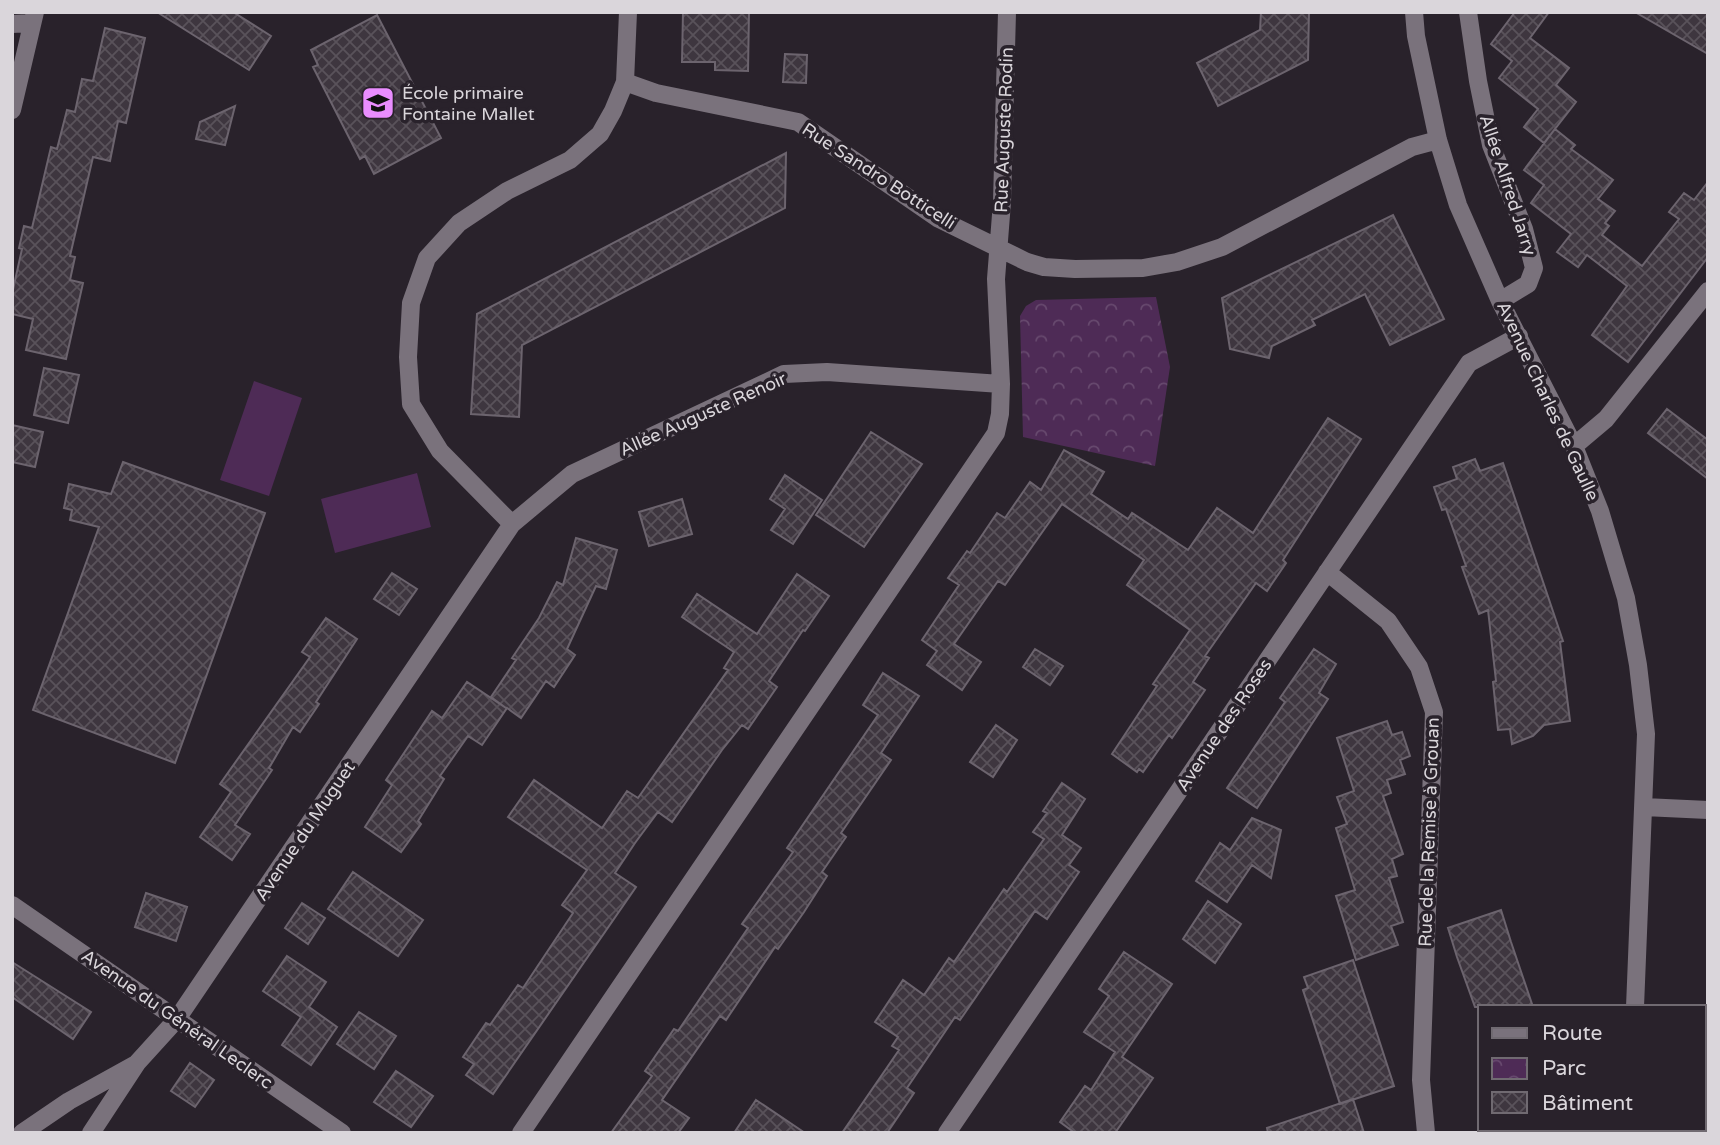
<svg xmlns="http://www.w3.org/2000/svg" width="1720" height="1145" viewBox="0 0 1720 1145" font-family="'Varela Round',sans-serif">
	<style>
		.park { fill: url(#park-crowns) }
		.pitch { fill: #4e2b56 }
		.building { fill: url(#building-cross-hatch); stroke: #6c646e; stroke-width: 2 }
		.lines { fill: none; stroke-linecap: round; stroke-linejoin: round }
		.minor { stroke: #7a727c; stroke-width: 18 }
		.labels { text-anchor: middle; stroke-width: 7; stroke-linejoin: round; paint-order: stroke }
		.poi-label { font-size: 18px; fill: #dad6db; stroke: #29222b; text-anchor: start }
		.street-label { font-size: 18px; fill: #dad6db; stroke: #29222b }
	</style>
	<defs>
		<pattern id="park-crowns" width="20" height="18" patternUnits="userSpaceOnUse" patternTransform="scale(1.75)"><rect width="20" height="18" fill="#4e2b56"/><path d="M2 6a3 3 0 1 1 6 0M12 15a3 3 0 1 1 6 0" fill="none" stroke="#67496e"/></pattern>
		<pattern id="building-cross-hatch" width="8" height="8" patternUnits="userSpaceOnUse" patternTransform="scale(1.75)"><rect width="8" height="8" fill="#3e363f"/><path d="M0 0l8 8M0 8l8-8" fill="none" stroke="#59525a"/></pattern>
	</defs>
	<rect width="100%" height="100%" fill="#29222b"/>
	<!-- park -->
	<path class="park" d="M1156 297 1170 367 1155 466 1023 437 1020 316 1026 306 1036 300Z"/>
	<!-- pitch -->
	<path class="pitch" d="M254 381 302 398 269 496 220 480Z
		M417 473 431 527 335 553 321 499Z"/>
	<!-- building -->
	<path class="building" d="M157 12H233L271 36 249 70Z
		M683 12H749L748 71 715 70V62H682Z
		M1261 12H1309L1308 60 1218 106 1197 63 1260 30Z
		M1515 12H1549L1530 38 1569 68 1556 85 1576 102 1544 143 1524 127 1538 109 1499 78 1512 61 1491 44Z
		M1635 12H1708V54Z
		M377 15 441 138 374 174 365 156 360 159 313 67 318 65 311 50Z
		M105 28 145 38 126 123 118 121 110 161 93 157 70 256 75 257 70 280 83 283 66 359 26 350 33 319 12 314V294L22 249 19 248 24 226 32 228 51 147 57 149 67 110 75 112 82 79 93 81Z
		M785 54 807 55 806 83 783 82Z
		M235 106 225 145 196 139 200 122Z
		M1555 129 1575 145 1571 149 1613 180 1598 199 1615 211 1605 223 1609 226 1602 235 1642 266 1679 219 1669 212 1684 193 1694 200 1708 182V257L1628 362 1592 335 1627 286 1587 255 1578 267 1557 252 1571 234 1531 203 1544 185 1524 170Z
		M786 153 785 208 522 345 519 417 471 414 477 314Z
		M1393 215 1444 319 1390 345 1365 294 1312 320 1315 325 1272 346 1269 358 1230 349 1222 298Z
		M44 368 79 375 68 423 34 415Z
		M1667 409 1708 440V479L1648 433Z
		M1328 418 1361 439 1283 560 1286 563 1267 591 1256 583 1205 656 1209 658 1193 682 1205 690 1172 738 1169 735 1143 772 1139 769 1137 772 1112 754 1157 686 1153 684 1190 630 1127 585 1144 560 1062 504 1005 585 998 581 954 644 981 662 962 690 927 665 937 651 922 640 959 585 948 578 967 551 970 553 997 513 1005 518 1030 482 1041 490 1064 450 1104 472 1091 494 1128 519 1132 513 1188 550 1217 508 1253 533Z
		M12 425 43 432 35 467 12 462Z
		M871 432 922 464 864 547 816 515Z
		M1475 459 1480 471 1503 463 1563 641 1560 642 1570 721 1544 725 1533 736 1512 744 1510 729 1498 730 1493 682 1496 681 1488 610 1479 614 1462 567 1466 566 1446 509 1442 510 1434 487 1457 479 1453 467Z
		M123 462 265 513 175 763 33 710 99 527 70 520 72 510 64 508 69 484 111 494Z
		M785 475 822 500 793 544 771 530 785 509 770 499Z
		M682 499 692 534 649 546 639 512Z
		M576 538 617 550 606 589 596 586 567 649 575 655 554 687 546 681 521 718 507 708 482 745 468 736 440 776 444 779 418 821 421 824 401 852 365 827 392 785 386 780 432 711 442 718 467 682 506 708 491 697 516 660 512 658 539 618 557 582 563 585Z
		M392 573 417 589 399 615 374 599Z
		M797 574 829 596 805 631 803 630 769 681 777 687 748 729 742 725 722 750 672 822 658 812 635 843 615 873 636 887 493 1094 466 1075 474 1064 463 1057 486 1023 490 1025 518 985 523 988 573 913 562 905 587 870 508 817 534 780 602 828 627 791 638 798 728 670 724 668 734 652 682 617 697 594 757 634Z
		M326 618 357 639 316 702 319 704 300 732 293 727 269 768 272 770 235 825 250 834 232 860 200 837 231 792 220 784 310 657 302 652Z
		M1035 649 1063 666 1050 685 1023 667Z
		M1314 649 1336 664 1319 693 1328 699 1257 808 1227 788 1285 702 1280 698Z
		M883 673 919 696 881 753 891 760 841 833 846 837 822 872 827 876 804 912 778 949 775 947 726 1020 720 1016 662 1100 689 1118 678 1133H611L652 1076 645 1071 674 1029 678 1031 748 928 742 924 793 852 787 848 878 715 863 705Z
		M1387 721 1392 735 1402 732 1410 756 1400 760 1405 774 1387 780 1391 793 1383 796 1403 854 1392 859 1397 876 1389 878 1403 922 1391 926 1398 945 1356 960 1336 896 1355 890 1336 828 1347 824 1337 797 1354 791 1337 738Z
		M996 725 1017 740 993 777 970 762Z
		M1062 783 1085 799 1062 835 1081 848 1069 865 1079 872 1047 919 1035 911 960 1020 955 1017 907 1088 914 1093 887 1133H842L899 1050 892 1046 898 1037 875 1022 903 980 924 995 949 958 954 962 1004 889 1007 892 1044 839 1033 832 1047 813 1043 811Z
		M1252 818 1281 830 1271 878 1252 865 1227 902 1196 881 1220 843 1230 850Z
		M353 872 423 920 398 956 328 909Z
		M146 893 187 907 176 941 135 927Z
		M1208 901 1241 924 1215 963 1183 939Z
		M302 903 325 918 308 944 285 928Z
		M1501 910 1511 942 1533 1007H1475L1457 957 1448 928Z
		M1124 952 1172 984 1122 1057 1153 1078 1115 1133H1075L1060 1122 1085 1086 1091 1090 1115 1052 1084 1032 1109 996 1099 989Z
		M287 956 326 982 309 1007 337 1027 311 1065 282 1045 301 1017 263 991Z
		M1353 960 1394 1086 1340 1104 1303 990 1308 988 1304 977Z
		M12 962 91 1012 73 1039 12 997Z
		M359 1012 396 1036 374 1069 337 1044Z
		M190 1063 214 1080 195 1107 171 1091Z
		M396 1071 433 1096 411 1127 374 1102Z
		M1353 1099 1364 1133H1268L1267 1128Z
		M756 1100 805 1133H734Z"/>
	<g class="lines">
		<!-- minor -->
		<path class="minor" d="M1414 12 1416 36 1438 140 1458 205 1500 301 1574 446 1600 511 1626 598 1638 665 1646 734 1635 1007
			M1468 12 1478 81 1491 145 1524 229 1534 268 1528 284 1500 301
			M12 24 32 23
			M625 82 656 93 798 122 939 219 1027 262 1044 267 1075 269 1143 268 1177 262 1222 247 1412 147 1438 140
			M12 110 35 12
			M1574 446 1606 419 1708 291
			M512 524 440 451 411 404 408 357 411 303 427 258 459 223 507 191 570 160 600 134 613 111 625 82 628 12
			M1327 572 1388 621 1419 667 1434 712 1421 1080 1426 1133
			M1644 807 1708 810
			M12 905 342 1133
			M22 1133 69 1101 134 1065
			M91 1133 137 1063 177 1019 512 524 572 474 784 374 827 372 1001 384
			M521 1133 996 433 1000 414 1001 384 996 279 1002 202 1007 12
			M947 1133 1469 363 1519 336
			M1630 1133V1129"/>
	</g>
	<!-- icons -->
	<defs>
		<symbol id="school-square" viewBox="-11 -11 22 22"><rect x="-9" y="-9" width="18" height="18" rx="4" fill="#e98dfe" stroke="#29222b"/><path d="M0-5L7-2L0 1L-7-2ZM-4 1L0 2.5L4 1V4Q0 6-4 4Z" fill="#111"/></symbol>
	</defs>
	<g fill-rule="evenodd">
		<use href="#school-square" x="359" y="84" width="38" height="38"/>
	</g>
	<g class="labels">
		<!-- poi labels -->
		<g class="poi-label">
			<text x="402" y="99">École primaire<tspan x="402" dy="21">Fontaine Mallet</tspan></text>
		</g>
		<!-- street labels -->
		<g class="street-label">
			<text transform="translate(1004 130) rotate(-88)" y="6">Rue Auguste Rodin</text>
			<text transform="translate(879 176) rotate(33)" y="6">Rue Sandro Botticelli</text>
			<text transform="translate(1508 185) rotate(72)" y="6">Allée Alfred Jarry</text>
			<text transform="translate(1548 401) rotate(65)" y="6">Avenue Charles de Gaulle</text>
			<text transform="translate(703 414) rotate(-24)" y="6">Allée Auguste Renoir</text>
			<text transform="translate(1224 725) rotate(-56)" y="6">Avenue des Roses</text>
			<text transform="translate(305 831) rotate(-56)" y="6">Avenue du Muguet</text>
			<text transform="translate(1429 832) rotate(-88)" y="6">Rue de la Remise à Grouan</text>
			<text transform="translate(177 1019) rotate(35)" y="6">Avenue du Général Leclerc</text>
		</g>
	</g>
	<!-- border -->
	<rect width="1720" height="1145" fill="none" stroke="#dad6db" stroke-width="28"/>
	<!-- legend -->
	<rect x="1478" y="1005" width="228" height="126" fill="#29222b" stroke="#706a71" stroke-width="2"/>
	<rect x="1492" y="1028" width="35" height="10" fill="#7a727c" stroke="#706a71" stroke-width="2"/>
	<text x="1542" y="1040" font-size="21" fill="#dad6db">Route</text>
	<rect x="1492" y="1058" width="35" height="21" fill="url(#park-crowns)" stroke="#706a71" stroke-width="2"/>
	<text x="1542" y="1075" font-size="21" fill="#dad6db">Parc</text>
	<rect x="1492" y="1092" width="35" height="21" fill="url(#building-cross-hatch)" stroke="#706a71" stroke-width="2"/>
	<text x="1542" y="1110" font-size="21" fill="#dad6db">Bâtiment</text>
</svg>
